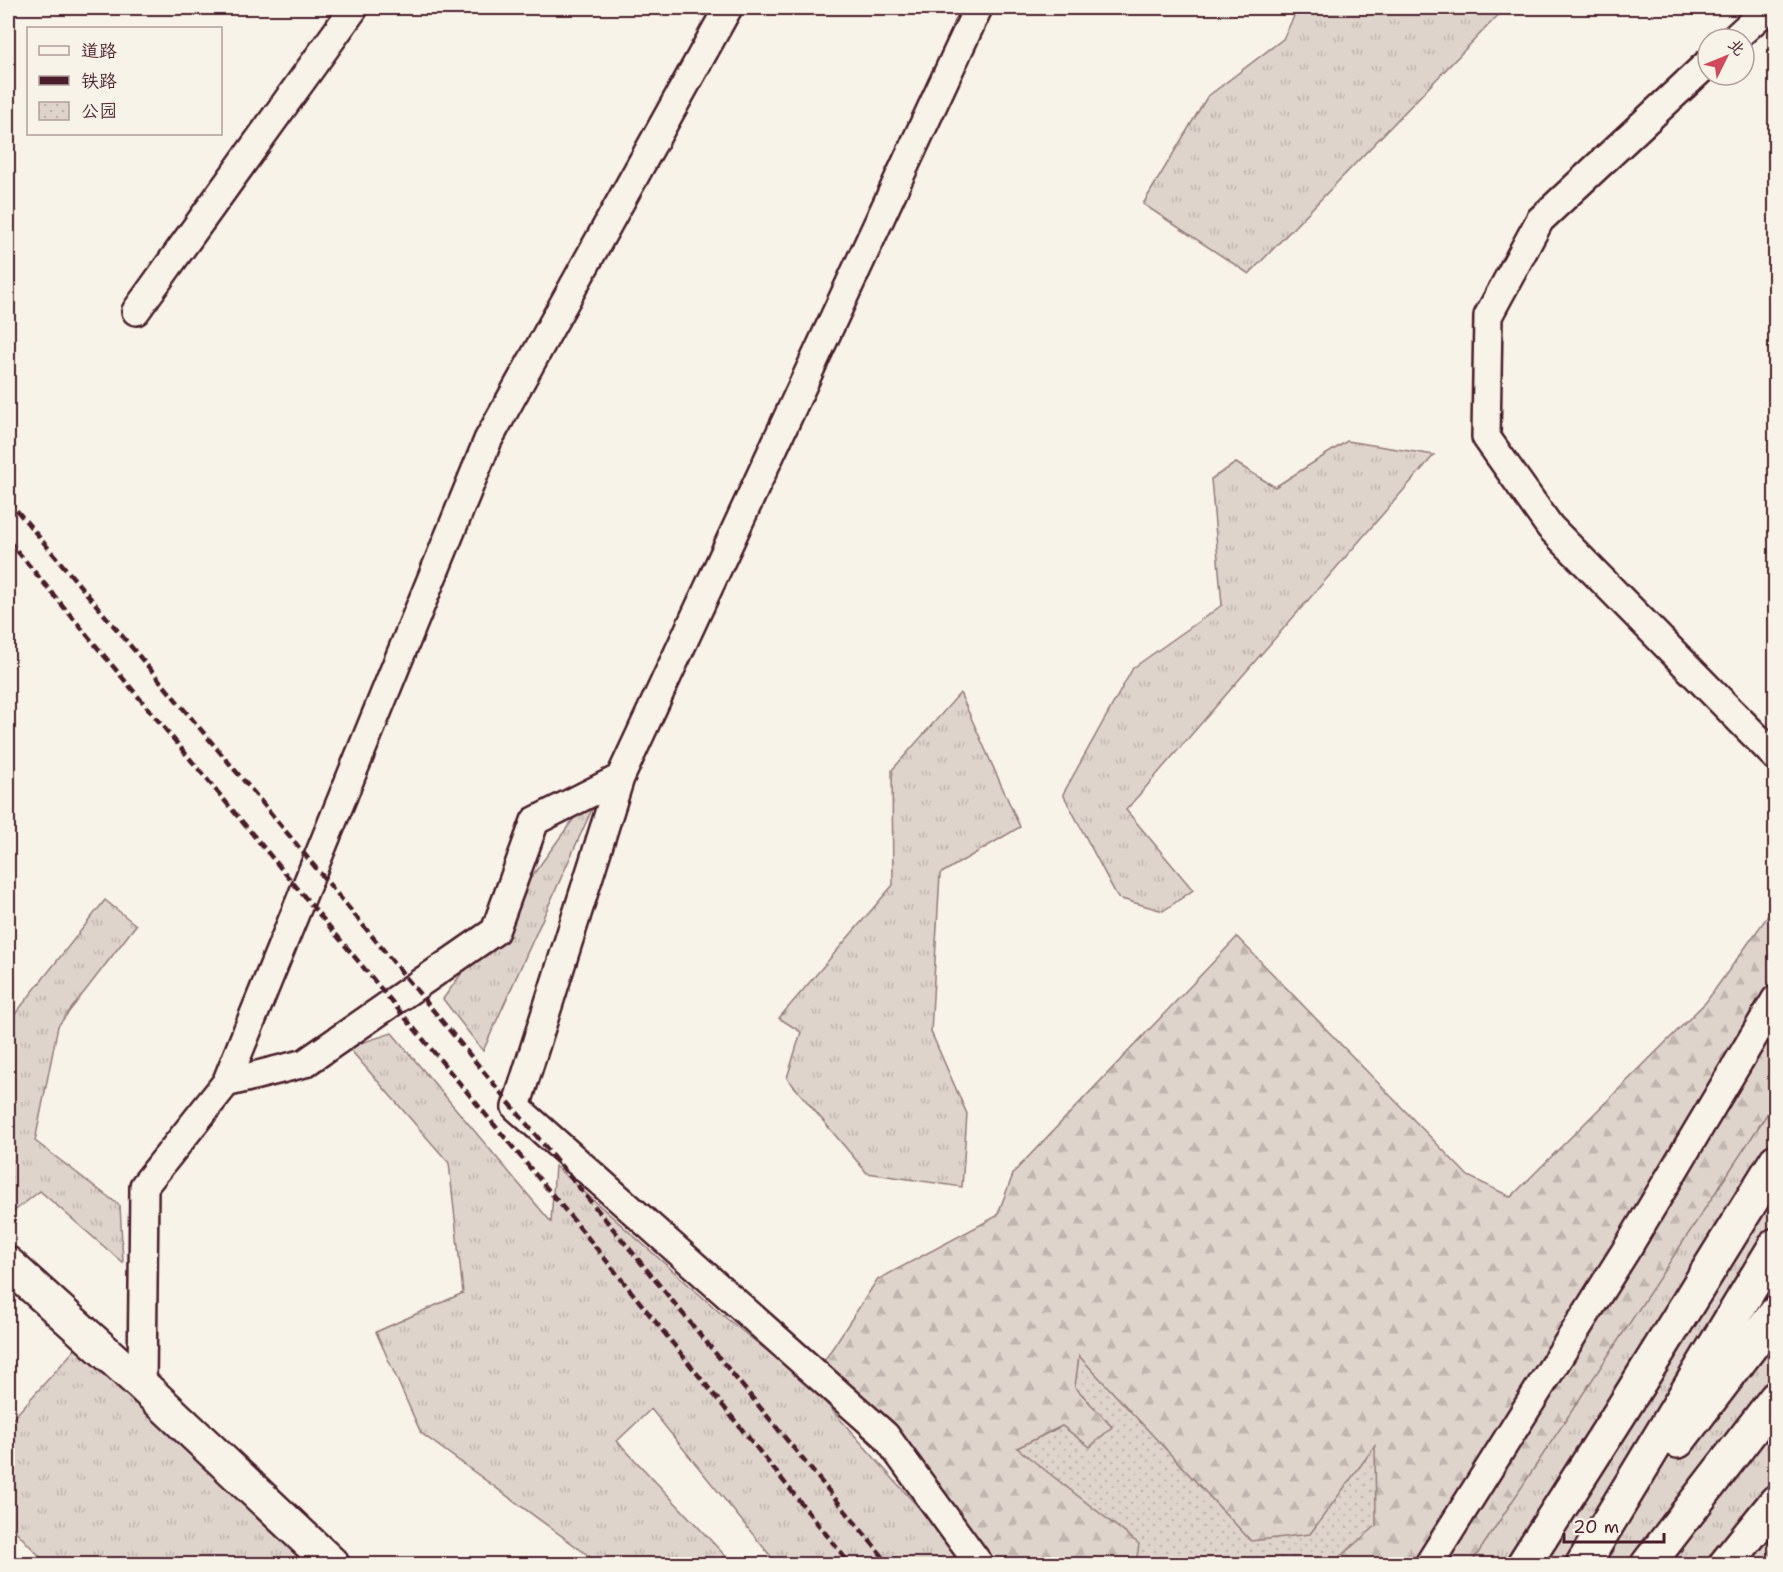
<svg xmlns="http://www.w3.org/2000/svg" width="1783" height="1572" viewBox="0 0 1783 1572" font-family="'Shantell Sans','LXGW WenKai TC',sans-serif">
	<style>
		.grass { fill: url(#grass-tufts); stroke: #947a7c; stroke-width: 1.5 }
		.forest { fill: url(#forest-firs); stroke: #947a7c; stroke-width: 1.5 }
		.park { fill: url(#park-dots); stroke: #947a7c; stroke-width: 1.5 }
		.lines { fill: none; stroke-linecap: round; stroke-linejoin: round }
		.street-casing { stroke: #4a1f2b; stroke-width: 32 }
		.secondary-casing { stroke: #4a1f2b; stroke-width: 38 }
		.highway-casing { stroke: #4a1f2b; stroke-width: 38 }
		.street { stroke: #f7f3e8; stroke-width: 27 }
		.secondary { stroke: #f7f3e8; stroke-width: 33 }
		.highway { stroke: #f7f3e8; stroke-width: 33 }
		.rail { stroke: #4a1f2b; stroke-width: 4.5; stroke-dasharray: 9 4.5; stroke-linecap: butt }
	</style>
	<defs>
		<pattern id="grass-tufts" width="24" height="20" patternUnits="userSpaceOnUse" patternTransform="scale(1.5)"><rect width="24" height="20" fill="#ded4cc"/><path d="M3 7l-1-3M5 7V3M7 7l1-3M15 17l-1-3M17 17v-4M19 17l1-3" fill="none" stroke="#c0b6af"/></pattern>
		<pattern id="forest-firs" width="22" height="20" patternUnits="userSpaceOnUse" patternTransform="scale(1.5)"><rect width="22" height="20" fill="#ded4cc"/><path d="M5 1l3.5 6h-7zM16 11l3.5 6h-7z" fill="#c0b6af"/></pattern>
		<pattern id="park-dots" width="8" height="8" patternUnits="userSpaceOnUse" patternTransform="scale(1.5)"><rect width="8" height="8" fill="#ded4cc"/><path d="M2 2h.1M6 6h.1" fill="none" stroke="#c0b6af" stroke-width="1.8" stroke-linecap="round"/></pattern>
	</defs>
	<rect width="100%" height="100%" fill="#f7f3e8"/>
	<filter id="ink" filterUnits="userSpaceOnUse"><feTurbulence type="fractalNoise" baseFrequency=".0167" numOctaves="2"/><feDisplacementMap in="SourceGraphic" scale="12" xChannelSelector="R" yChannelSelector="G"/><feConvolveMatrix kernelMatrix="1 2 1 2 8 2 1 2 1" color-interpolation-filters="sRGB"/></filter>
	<g filter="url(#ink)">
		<!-- grass -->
		<path class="grass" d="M1298 8H1505L1249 274 1143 204 1207 97 1283 39Z
			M1347 441 1434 455 1126 810 1193 890 1163 911 1118 898 1063 794 1133 668 1222 605 1211 479 1236 463 1275 487Z
			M960 693 1020 827 940 874 931 1032 967 1114 962 1187 867 1173 787 1078 801 1032 779 1018 893 885 892 770Z
			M611 767 483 1051 443 999Z
			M105 900 136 925 58 1026 35 1141 120 1206 123 1263 40 1191 8 1216V1023Z
			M1775 985V1564H1438Z
			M392 1033 551 1222 555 1166 726 1318 809 1384 957 1551 951 1564H777L651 1409 617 1441 733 1564H600L421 1433 376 1332 463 1293 449 1163 348 1047Z
			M78 1346 322 1564H47L8 1523V1424Z"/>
		<!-- forest -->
		<path class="forest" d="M1775 906V1102L1471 1564H978L984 1553 809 1384 877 1280 997 1216 1014 1172 1237 937 1468 1176 1511 1197 1706 1002Z
			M1775 1509V1564H1732Z"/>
		<!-- park -->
		<path class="park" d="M1079 1356 1251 1541 1310 1534 1375 1446 1376 1526 1331 1564H1136L1139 1544 1017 1448 1062 1426 1090 1447 1112 1427 1075 1387Z"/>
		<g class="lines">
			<defs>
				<path id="street" d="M978 8 620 778 516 1107 885 1435 979 1564
					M1734 39 1768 8
					M1708 63 1540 220 1488 316 1486 437 1550 527 1776 757
					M136 311 354 8
					M226 1083 488 440 728 8
					M142 1385 144 1186 226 1083 305 1063 495 931 535 821 620 778
					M1429 1564 1628 1247 1776 999"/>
				<path id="secondary" d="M8 1264 142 1385 332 1564
					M1524 1564 1620 1413 1776 1161"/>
				<path id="highway" d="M1678 1441 1776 1313
					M1583 1564 1776 1245
					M1648 1564 1776 1398
					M1726 1564 1776 1502"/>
			</defs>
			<!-- street casing -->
			<use href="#street" class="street-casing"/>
			<!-- secondary casing -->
			<use href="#secondary" class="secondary-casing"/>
			<!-- highway casing -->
			<use href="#highway" class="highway-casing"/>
			<!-- street -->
			<use href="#street" class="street"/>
			<!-- secondary -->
			<use href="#secondary" class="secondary"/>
			<!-- highway -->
			<use href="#highway" class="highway"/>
			<!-- rail -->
			<path class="rail" d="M8 500 255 794 889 1564
				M8 540 585 1234 850 1564"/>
		</g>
	</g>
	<!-- margin -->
	<rect width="1783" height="1572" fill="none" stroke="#f7f3e8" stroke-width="30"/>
	<rect x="15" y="15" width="1753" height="1542" fill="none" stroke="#4a1f2b" stroke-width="2" filter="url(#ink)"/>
	<!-- legend -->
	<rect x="27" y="27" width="195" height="108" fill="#f7f3e8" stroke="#b29e9c" stroke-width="1.5"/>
	<rect x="39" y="46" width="30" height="9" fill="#f7f3e8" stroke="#b29e9c" stroke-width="1.5"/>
	<text x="81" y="57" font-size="18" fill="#4a1f2b">道路</text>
	<rect x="39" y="76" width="30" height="9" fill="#4a1f2b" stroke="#b29e9c" stroke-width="1.5"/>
	<text x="81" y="87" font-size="18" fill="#4a1f2b">铁路</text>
	<rect x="39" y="102" width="30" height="18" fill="url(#park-dots)" stroke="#b29e9c" stroke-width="1.5"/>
	<text x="81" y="117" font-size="18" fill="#4a1f2b">公园</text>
	<!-- north arrow -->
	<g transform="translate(1726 57) rotate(47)"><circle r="28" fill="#f7f3e8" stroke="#b29e9c" stroke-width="1.5"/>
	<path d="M0-4.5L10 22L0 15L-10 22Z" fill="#d1495b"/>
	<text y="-9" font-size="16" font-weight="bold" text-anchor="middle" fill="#4a1f2b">北</text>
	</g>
	<!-- scale -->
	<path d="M1564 1533v9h100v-9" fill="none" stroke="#4a1f2b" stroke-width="3"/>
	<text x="1573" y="1533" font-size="18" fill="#4a1f2b" stroke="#f7f3e8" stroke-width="4.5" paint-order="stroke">20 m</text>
</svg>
